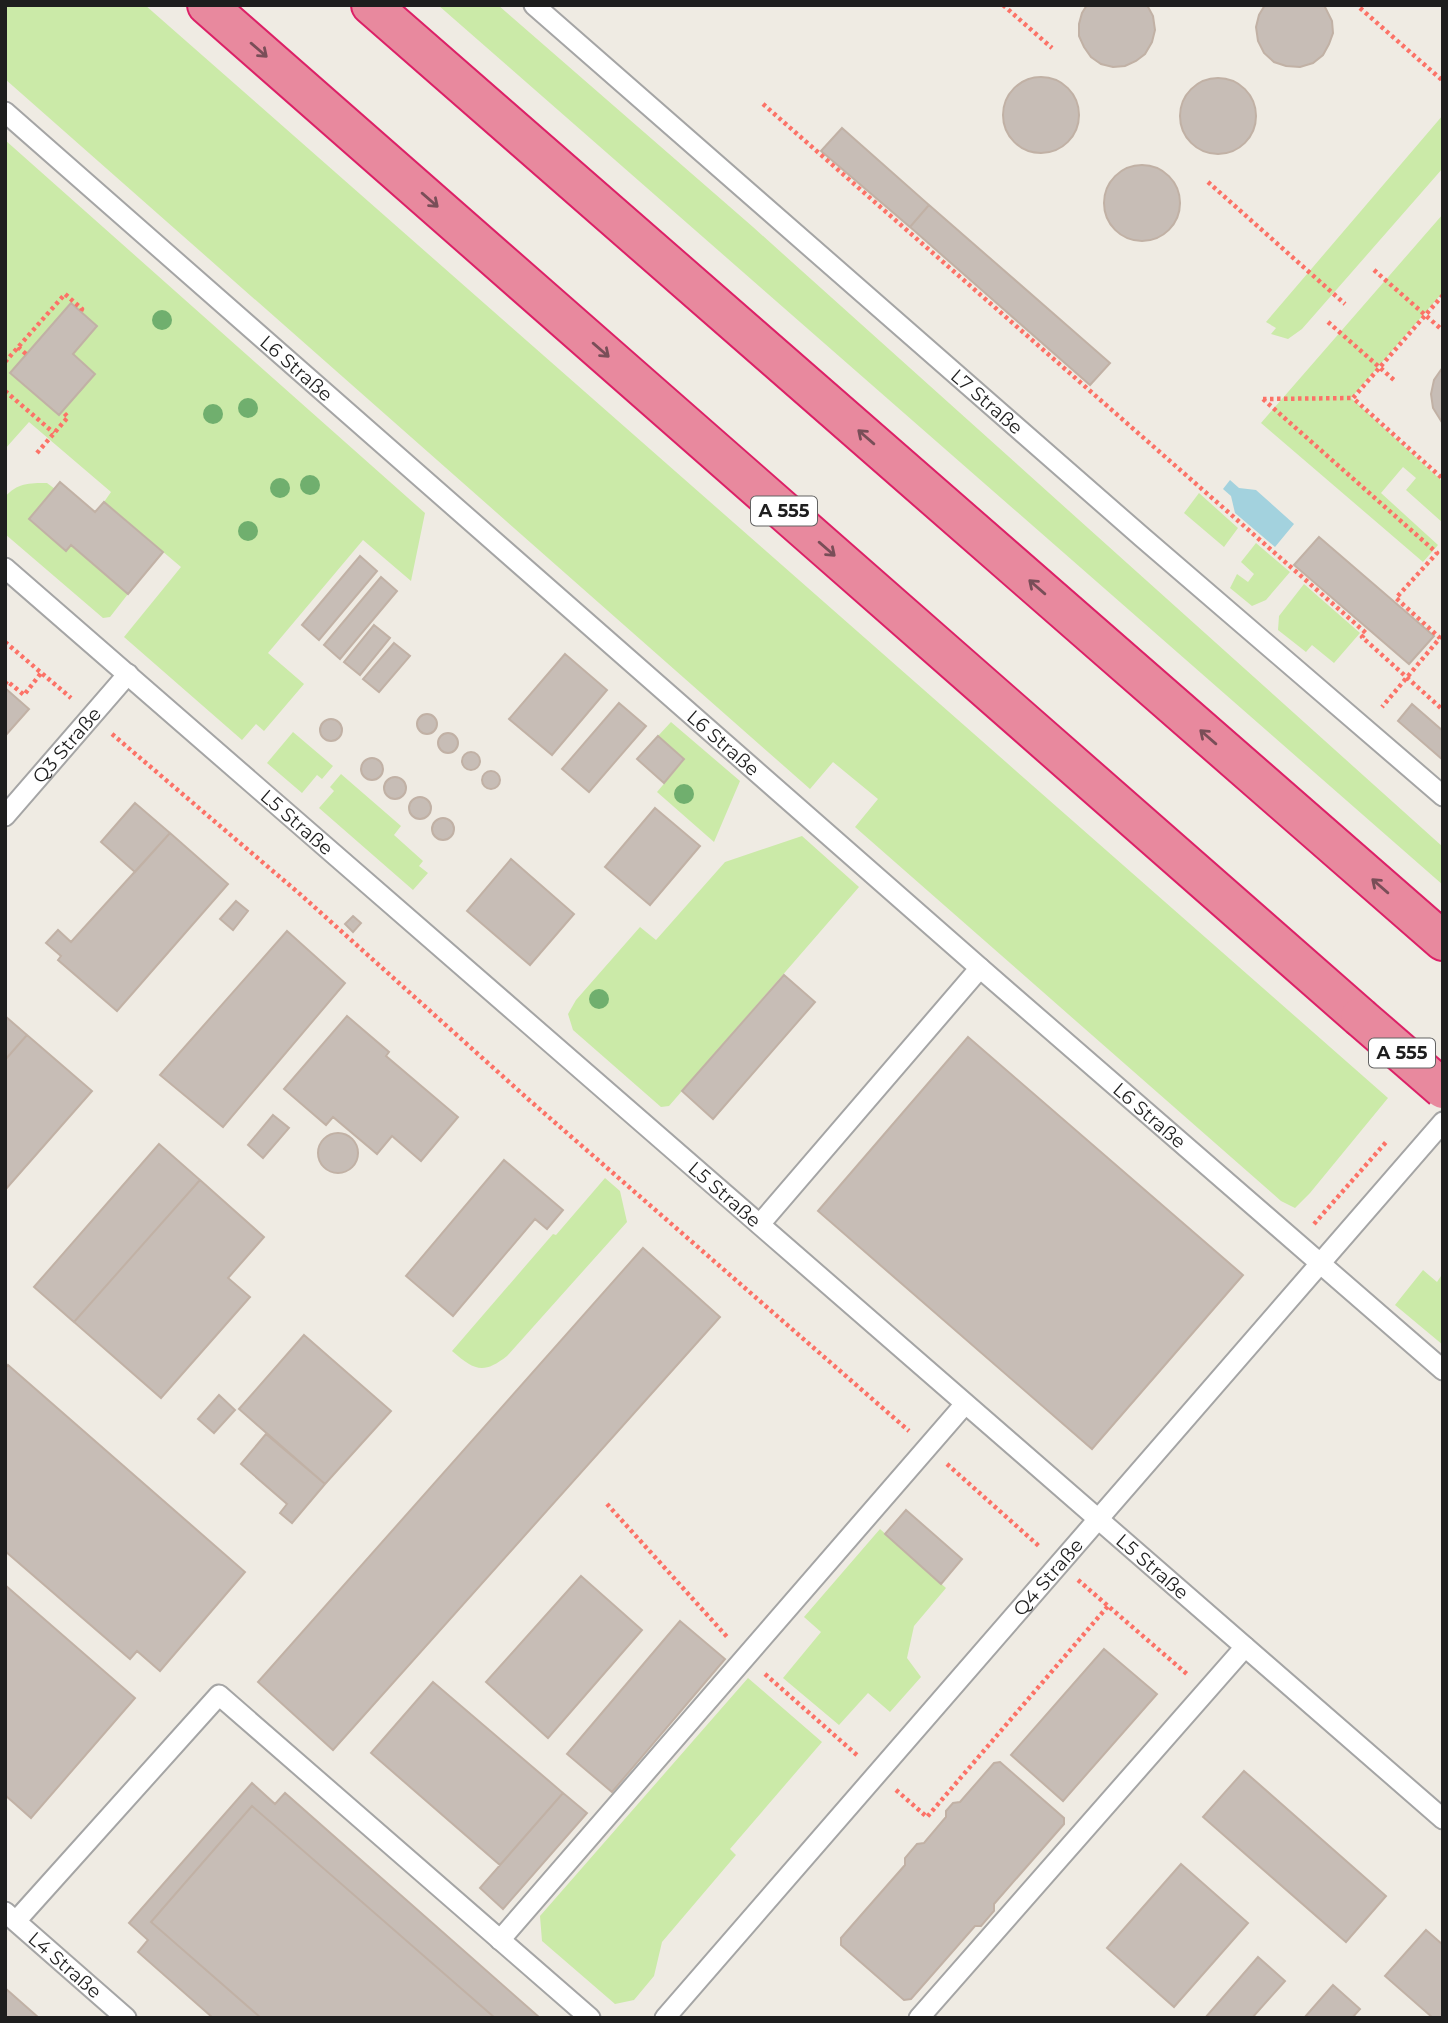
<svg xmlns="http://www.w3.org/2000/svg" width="1448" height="2023" viewBox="0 0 1448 2023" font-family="Montserrat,sans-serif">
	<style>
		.grass { fill: #cbeaa8; fill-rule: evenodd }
		.water { fill: #a3d2de }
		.building { fill: #c7bdb6; stroke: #c1b1a5; stroke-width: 2 }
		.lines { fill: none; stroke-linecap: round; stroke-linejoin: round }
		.service-casing { stroke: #a5a5a5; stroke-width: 23 }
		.motorway-casing { stroke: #dc2167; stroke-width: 42 }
		.path { stroke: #fc7267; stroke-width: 4.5; stroke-dasharray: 3.5 3.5; stroke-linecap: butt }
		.service { stroke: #fff; stroke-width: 19 }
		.motorway { stroke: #e8899e; stroke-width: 38 }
		.motorway-bridge-casing { stroke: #dc2167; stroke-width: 42; stroke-linecap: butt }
		.motorway-bridge { stroke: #e8899e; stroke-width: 38 }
		.tree { fill: #70af6e }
		.oneway { stroke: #794e58 }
		.labels { text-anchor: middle; stroke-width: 7; stroke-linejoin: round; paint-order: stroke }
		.shield { fill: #fff; stroke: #626262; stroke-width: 2 }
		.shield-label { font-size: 18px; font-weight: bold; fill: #1e1e1e }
		.street-label { font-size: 19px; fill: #1e1e1e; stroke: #fff }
	</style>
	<rect width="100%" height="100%" fill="#efebe3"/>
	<!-- grass -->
	<path class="grass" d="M5 5H145L1388 1098 1310 1193 1295 1208 1281 1201 855 827 878 799 833 762 810 789 5 79Z
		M438 5H498L753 227 1443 847V885Z
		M1443 115V168L1302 329 1288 339 1271 334 1276 328 1266 322Z
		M5 140 425 513 411 581 363 540 268 653 304 684 264 731 256 724 242 740 124 637 181 567 104 502 111 492 29 422 5 449ZM71 303 97 326 73 354 95 374 59 415 10 373Z
		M1443 214V292L1351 398 1443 482V523L1406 490 1416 478 1403 467 1381 493 1438 545 1423 562 1261 423Z
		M47 483 55 489 29 519 66 551 71 545 128 594 110 617 103 618 5 534V497C17 483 29 483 47 483Z
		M1199 493 1238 528 1224 547 1184 513Z
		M1256 543 1290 572 1266 600 1252 606 1230 588 1237 574 1248 582 1254 574 1241 562Z
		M1304 584 1360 633 1334 663 1312 645 1306 652 1278 630 1279 616Z
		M671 722 740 781 714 842 657 792 684 760 658 736Z
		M293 732 333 766 322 779 317 775 302 793 267 763Z
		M341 774 401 826 394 835 423 861 419 866 428 873 413 890 319 808 334 791 330 787Z
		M802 836 859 887 669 1106 661 1107 573 1030 568 1014 576 1000 640 927 656 940 725 862Z
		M605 1178 620 1191 627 1222 507 1356C483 1375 474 1370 452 1351L553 1234 556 1235Z
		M1423 1270 1437 1282 1441 1276 1443 1278V1345L1395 1305Z
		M880 1529 946 1588 914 1626 907 1658 921 1677 890 1712 868 1693 839 1725 783 1678 821 1632 804 1617Z
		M748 1678 822 1742 730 1849 736 1855 662 1942 654 1976 634 2000 615 2004 542 1941 540 1916Z"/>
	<!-- water -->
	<path class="water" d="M1230 480 1239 488 1256 490 1294 524 1275 547 1235 513 1231 496 1223 489Z"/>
	<!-- building -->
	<path class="building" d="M1087 5H1147L1153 16 1155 30 1152 42 1145 54 1136 61 1125 66 1113 67 1101 64 1091 57 1084 47 1079 36V24L1082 13Z
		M1265 5H1324L1332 21 1333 33 1329 44 1323 55 1313 63 1300 67 1286 66 1274 62 1264 53 1258 41 1256 27 1259 15Z
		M1003 115a38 38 0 1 1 76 0a38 38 0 1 1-76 0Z
		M1180 116a38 38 0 1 1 76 0a38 38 0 1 1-76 0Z
		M842 128 929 205 910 227 821 151Z
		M1104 203a38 38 0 1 1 76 0a38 38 0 1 1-76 0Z
		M929 205 1110 363 1090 385 910 227Z
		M71 303 97 326 73 354 95 374 59 415 10 373Z
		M1443 367V424L1433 408 1431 394 1434 380Z
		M60 482 95 512 104 502 163 552 128 594 71 545 66 551 29 519Z
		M1319 537 1434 636 1409 664 1294 565Z
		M360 556 377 571 319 640 302 625Z
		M360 556 377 571 319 640 302 625Z
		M381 577 397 591 340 659 324 645Z
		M381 577 397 591 340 659 324 645Z
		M374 625 390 638 360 675 344 662Z
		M374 625 390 638 360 675 344 662Z
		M394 643 410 656 379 692 363 679Z
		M394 643 410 656 379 692 363 679Z
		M565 654 607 690 552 755 509 719Z
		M5 688 29 709 5 736Z
		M619 703 646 726 589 792 562 769Z
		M1412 704 1443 731V760L1398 721Z
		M417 724a10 10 0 1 1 20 0a10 10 0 1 1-20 0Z
		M417 724a10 10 0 1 1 20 0a10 10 0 1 1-20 0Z
		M320 730a11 11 0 1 1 22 0a11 11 0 1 1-22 0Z
		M320 730a11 11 0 1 1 22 0a11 11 0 1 1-22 0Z
		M438 743a10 10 0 1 1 20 0a10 10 0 1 1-20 0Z
		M438 743a10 10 0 1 1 20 0a10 10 0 1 1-20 0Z
		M658 736 684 759 664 783 637 759Z
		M462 761a9 9 0 1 1 18 0a9 9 0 1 1-18 0Z
		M462 761a9 9 0 1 1 18 0a9 9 0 1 1-18 0Z
		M361 769a11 11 0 1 1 22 0a11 11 0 1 1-22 0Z
		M361 769a11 11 0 1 1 22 0a11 11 0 1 1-22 0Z
		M482 780a9 9 0 1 1 18 0a9 9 0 1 1-18 0Z
		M482 780a9 9 0 1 1 18 0a9 9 0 1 1-18 0Z
		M384 788a11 11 0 1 1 22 0a11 11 0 1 1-22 0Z
		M384 788a11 11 0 1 1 22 0a11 11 0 1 1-22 0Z
		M409 808a11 11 0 1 1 22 0a11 11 0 1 1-22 0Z
		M409 808a11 11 0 1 1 22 0a11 11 0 1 1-22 0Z
		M135 803 170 833 135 872 101 842Z
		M655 808 700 846 650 905 605 867Z
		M432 829a11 11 0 1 1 22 0a11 11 0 1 1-22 0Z
		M432 829a11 11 0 1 1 22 0a11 11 0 1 1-22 0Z
		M170 833 228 884 117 1011 58 960 61 956 46 943 58 930 71 942Z
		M511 859 574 914 530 965 467 911Z
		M236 901 248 911 233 930 220 919Z
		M353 916 361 923 353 932 345 924Z
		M287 931 345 983 223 1127 160 1075Z
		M784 975 815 1002 713 1119 682 1091Z
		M5 1016 27 1035 5 1060Z
		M347 1016 389 1052 386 1056 458 1117 421 1161 392 1136 377 1154 333 1117 326 1125 284 1089Z
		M27 1035 92 1091 5 1190V1060Z
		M968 1037 1243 1275 1092 1449 818 1211Z
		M273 1115 289 1128 263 1158 248 1145Z
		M318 1153a20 20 0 1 1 40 0a20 20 0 1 1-40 0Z
		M159 1144 200 1180 74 1322 34 1287Z
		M504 1160 563 1210 547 1229 535 1219 453 1316 406 1276Z
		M200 1180 264 1237 228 1278 250 1297 161 1398 74 1322Z
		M643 1248 720 1317 333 1750 258 1682Z
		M304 1335 391 1411 325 1484 239 1409Z
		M8 1365 245 1572 160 1671 137 1651 130 1659 5 1551V1369Z
		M219 1395 235 1410 214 1433 198 1419Z
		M266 1434 325 1484 292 1523 280 1513 287 1504 241 1464Z
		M906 1510 962 1559 941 1584 885 1534Z
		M581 1576 642 1630 548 1738 486 1682Z
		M5 1585 135 1698 31 1818 5 1795Z
		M680 1621 725 1659 612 1792 567 1754Z
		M1104 1649 1157 1694 1063 1801 1011 1755Z
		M433 1682 563 1793 500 1865 371 1753Z
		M1000 1762 1064 1818V1824L994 1904V1911L981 1926H975L911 1999 904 2000 841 1945V1938L905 1865V1858L917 1844 924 1843 946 1817V1811L953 1803 960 1802 994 1763Z
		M1244 1771 1386 1896 1346 1942 1203 1817Z
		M252 1783 275 1804 285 1793 540 2018H213L138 1952 148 1940 129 1923Z
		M563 1793 587 1813 503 1909 480 1888Z
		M252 1806 495 2018H261L151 1922Z
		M1181 1864 1248 1923 1174 2007 1107 1948Z
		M1426 1930 1443 1945V2018H1433L1385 1976Z
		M1258 1957 1285 1981 1252 2018H1205Z
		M1333 1985 1360 2009 1352 2018H1304Z
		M5 1988 39 2018H5Z"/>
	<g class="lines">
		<defs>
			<g id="service">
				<path id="s1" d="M534 5 1142 537 1443 796"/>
				<path id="s2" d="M5 112 980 968 1443 1370"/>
				<path id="s3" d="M5 568 1443 1819"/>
				<path id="s4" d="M5 816 128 674"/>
				<path d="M760 1224 980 968"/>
				<path id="s5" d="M5 1912 126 2018"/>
				<path d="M16 1921 219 1695 590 2018"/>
				<path d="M500 1940 965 1404"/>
				<path id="s6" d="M665 2018 1443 1122"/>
				<path d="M919 2018 1245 1647"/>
			</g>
			<path id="motorway" d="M207 5 1360 1017
				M371 5 1443 941"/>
		</defs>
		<!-- service casing -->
		<use href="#service" class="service-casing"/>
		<!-- motorway casing -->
		<use href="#motorway" class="motorway-casing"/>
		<!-- path -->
		<path class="path" d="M1003 5 1052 48
			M1360 8 1443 81
			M763 104 1366 633 1362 637 1443 710
			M1208 182 1345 304
			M1374 270 1440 328
			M1443 295 1353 398 1443 479
			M1328 322 1394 380
			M18 347 26 354
			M5 362 65 294 82 309 81 311
			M5 391 54 433
			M1263 399 1437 553 1396 598 1440 638 1382 707
			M1263 399 1353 398
			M37 453 68 417 62 411
			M5 642 71 698
			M5 684 7 681 24 695 41 673
			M112 734 301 895 528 1099 909 1431
			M1314 1224 1387 1141
			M947 1464 1040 1547
			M607 1504 729 1639
			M1078 1580 1188 1675
			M765 1674 858 1756
			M896 1790 927 1817 1108 1606"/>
		<!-- service -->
		<use href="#service" class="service"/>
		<!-- motorway -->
		<use href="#motorway" class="motorway"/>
		<defs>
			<path id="motorway-bridge" d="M1360 1017 1443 1089"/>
		</defs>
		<!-- motorway-bridge casing -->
		<use href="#motorway-bridge" class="motorway-bridge-casing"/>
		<!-- motorway-bridge -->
		<use href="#motorway-bridge" class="motorway-bridge"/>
	</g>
	<!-- trees -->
	<g class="tree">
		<circle cx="162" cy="320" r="10"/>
		<circle cx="248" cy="408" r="10"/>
		<circle cx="213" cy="414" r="10"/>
		<circle cx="310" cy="485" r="10"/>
		<circle cx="280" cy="488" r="10"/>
		<circle cx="248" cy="531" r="10"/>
		<circle cx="684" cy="794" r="10"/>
		<circle cx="599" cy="999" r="10"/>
	</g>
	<!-- one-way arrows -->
	<defs><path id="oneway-shaft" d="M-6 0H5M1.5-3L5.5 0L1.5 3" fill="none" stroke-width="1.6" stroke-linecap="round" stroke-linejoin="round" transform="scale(1.75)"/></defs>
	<g class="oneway">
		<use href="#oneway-shaft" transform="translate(259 50) rotate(41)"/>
		<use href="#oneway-shaft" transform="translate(430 200) rotate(41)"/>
		<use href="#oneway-shaft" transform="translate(601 350) rotate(41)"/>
		<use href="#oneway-shaft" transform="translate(866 437) rotate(-139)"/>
		<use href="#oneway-shaft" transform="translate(827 549) rotate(41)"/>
		<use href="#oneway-shaft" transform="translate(1037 587) rotate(-139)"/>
		<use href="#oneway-shaft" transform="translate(1208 737) rotate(-139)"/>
		<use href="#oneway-shaft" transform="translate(1380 886) rotate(-139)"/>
	</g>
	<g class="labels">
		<!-- shield labels -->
		<g class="shield">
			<rect x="751" y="496.5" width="66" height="29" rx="5"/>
			<rect x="1369" y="1038.5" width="66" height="29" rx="5"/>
		</g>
		<g class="shield-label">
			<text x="784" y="517">A 555</text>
			<text x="1402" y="1059">A 555</text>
		</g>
		<!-- street labels -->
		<g class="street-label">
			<text dy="7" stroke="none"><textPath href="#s2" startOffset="388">L6 Straße</textPath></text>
			<text dy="7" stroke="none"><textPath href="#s1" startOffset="602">L7 Straße</textPath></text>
			<text dy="7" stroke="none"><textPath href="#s2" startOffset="956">L6 Straße</textPath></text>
			<text dy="7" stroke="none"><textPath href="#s4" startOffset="94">Q3 Straße</textPath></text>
			<text dy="7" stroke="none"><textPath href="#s3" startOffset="387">L5 Straße</textPath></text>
			<text dy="7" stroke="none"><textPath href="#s2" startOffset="1522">L6 Straße</textPath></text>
			<text dy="7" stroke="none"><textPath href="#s3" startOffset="954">L5 Straße</textPath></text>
			<text dy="7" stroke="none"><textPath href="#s3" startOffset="1521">L5 Straße</textPath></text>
			<text dy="7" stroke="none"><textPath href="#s6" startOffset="584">Q4 Straße</textPath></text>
			<text dy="7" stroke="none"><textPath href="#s5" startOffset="80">L4 Straße</textPath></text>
		</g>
	</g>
	<!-- border -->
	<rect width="1448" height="2023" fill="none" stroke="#1e1e1e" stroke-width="14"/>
</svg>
